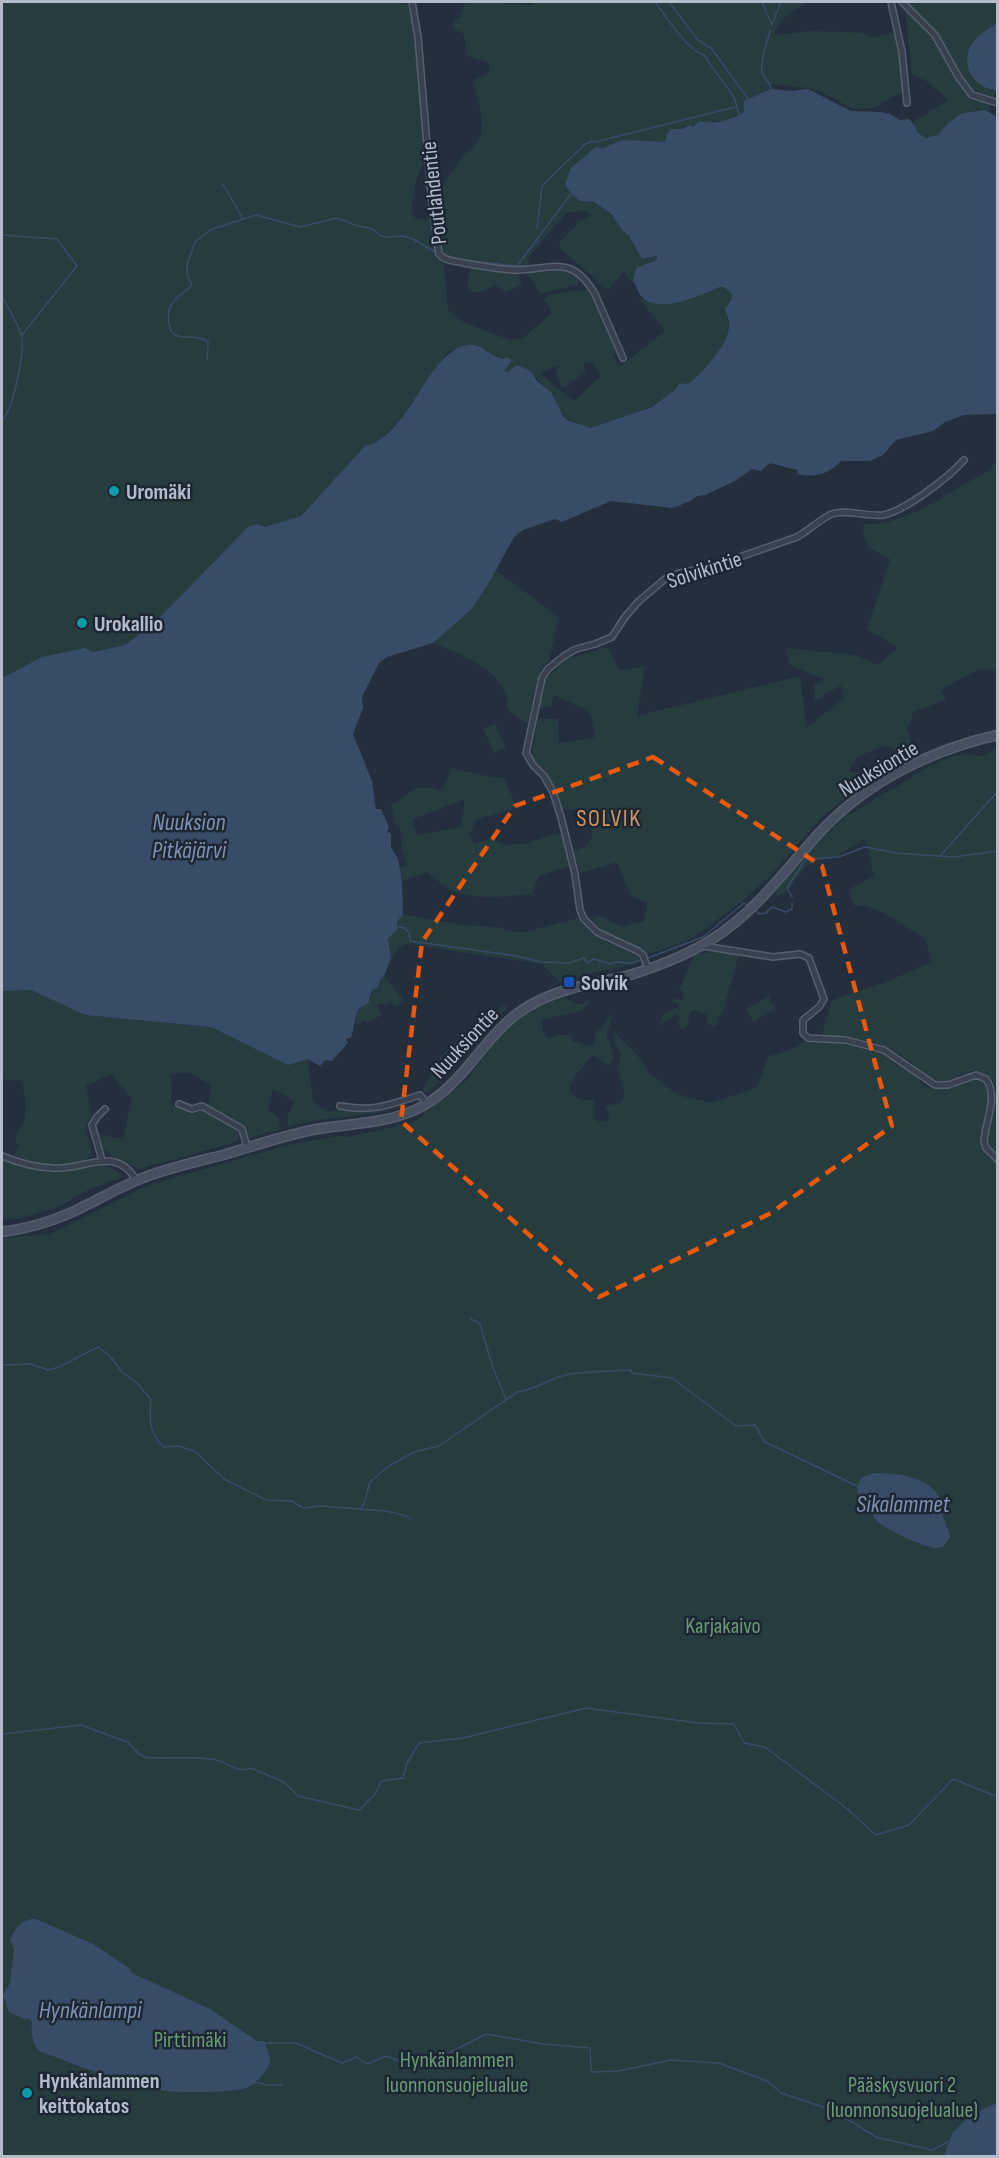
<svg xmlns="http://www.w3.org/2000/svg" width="999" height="2158" viewBox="0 0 999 2158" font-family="'Sofia Sans Condensed',sans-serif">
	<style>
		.green { fill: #263c3f; fill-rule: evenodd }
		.water { fill: #394c67 }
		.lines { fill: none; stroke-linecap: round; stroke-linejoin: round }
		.stream { stroke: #394c67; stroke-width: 1.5 }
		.street-casing { stroke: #565f6c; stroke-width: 8 }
		.secondary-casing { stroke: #565f6c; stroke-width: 11 }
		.street { stroke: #38414e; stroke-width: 5 }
		.secondary { stroke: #465061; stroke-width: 8 }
		.marked { fill: none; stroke: #e8590c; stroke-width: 4.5; stroke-dasharray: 12 8; stroke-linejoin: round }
		.culture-dot { fill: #0f9aa8; stroke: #1d2633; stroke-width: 2 }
		.transit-dot { fill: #1a4fb4; stroke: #1d2633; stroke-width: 2 }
		.labels { text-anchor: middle; stroke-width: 5; stroke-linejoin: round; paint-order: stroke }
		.street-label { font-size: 22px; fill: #b4bcc9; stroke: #1d2633 }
		.poi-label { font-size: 22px; font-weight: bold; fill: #b4bcc9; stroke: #1d2633; text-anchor: start }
		.park-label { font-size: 22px; fill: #6b9a76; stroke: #1d2633 }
		.neighbourhood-label { font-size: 24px; letter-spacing: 1.5px; fill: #d59563; stroke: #1d2633 }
		.water-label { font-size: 24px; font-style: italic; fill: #7c92b1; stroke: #1d2633 }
	</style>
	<rect width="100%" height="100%" fill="#242f3e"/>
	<!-- green -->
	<path class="green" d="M2 2H406L411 14 416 50 425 159 417 177 411 212 415 218 427 221V216L435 210V193C446 183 452 171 461 159 467 150 478 145 481 134 483 126 481 118 480 110 479 99 472 89 475 78L486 75 490 68 488 62 467 56 464 34 452 28 454 20 460 17 465 2H497L532 6 534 2H809C798 9 774 20 775 35L813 31 865 33 870 38 900 31 904 46 908 89 905 93 895 95 874 108 853 109 823 93 809 88 771 84V89L745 101 744 112 723 122 714 121 693 128 686 126 682 129H671L667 134 665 142C660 142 657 142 651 143 648 143 645 141 641 141 626 140 611 149 596 148L582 160 571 194C574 195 576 198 578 200 583 203 591 201 596 204 616 215 631 239 642 258L658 256 657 260 636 268 633 280 635 283 629 280 624 271 610 288 606 289 560 248 559 243 581 220 591 216 586 211 567 212 527 259 530 264 518 273 522 285 505 292 496 285 479 292 469 291 468 281 471 266 444 263 448 310 463 322 510 340 523 338 552 313 544 300 549 295 580 290 581 292 589 289 592 297 596 298 620 352 613 354 615 360 621 366 665 331 639 298 659 303H677L720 287H724L731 293 732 299 726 317C737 339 705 369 690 383L679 384C666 404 617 425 593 427 587 428 577 424 571 421 560 416 558 405 552 395 546 386 537 380 531 371L508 372 504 371 511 360 500 358 486 350 469 344 448 352 403 417 377 443 365 446 301 516 264 527H248L153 624 125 645 93 652 42 657 2 678ZM585 361 590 362 600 373V377L575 400 568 397 540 373 560 365 556 371 561 386 565 387 586 371 583 365Z
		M904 2H997V23C973 38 955 53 976 80 982 87 988 90 997 90L990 103 989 111 981 110 962 113 938 135 933 137 923 138 917 132 913 122 948 100 928 82 912 74Z
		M565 268 580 276 577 285 548 291 540 295 536 284 527 275V271Z
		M997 460V671L979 669 941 690 946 700 912 712 913 717 907 728 915 754 905 756 887 746C870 751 855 754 849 772L877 773 821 818 768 878 740 903 691 939 647 955 636 948 597 929 593 920 598 915 622 927 644 921 647 903 630 895 617 862 580 873 573 851 585 847 593 836 585 810 562 809 548 776 531 758 538 719H558L559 743 595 738 591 715 585 709 554 695 551 707 540 708 542 683 567 659 608 647 619 671 645 666 637 716 800 676 806 728 844 698 841 685 815 701 814 686 824 679 790 665 786 648 855 655 878 665 898 648 867 629 890 559C869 546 864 552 863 525L888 522 919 511 989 470Z
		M495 570 559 617 549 661C534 673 532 705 528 724 520 721 515 714 508 710 507 704 507 696 504 691 492 664 458 654 433 643L471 610Z
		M495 724 506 748 494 753 483 729Z
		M997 747 998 2103 971 2115 953 2132 947 2156H2V1238L50 1234 149 1185 284 1146 338 1136 349 1137 414 1122 467 1080 496 1040 518 1019 533 1009 551 1001 564 998 582 1005 586 1001H590L581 1011 541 1020 544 1035 548 1039 559 1035H571L572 1041 591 1046 594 1043 595 1032 605 1023 612 1013C612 1021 609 1025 607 1032 606 1041 614 1050 613 1061L608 1065 593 1055 578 1072 569 1088 573 1096 582 1100 595 1101 594 1117 599 1122 608 1120 609 1113 605 1106 620 1103 625 1096 618 1067 621 1055 613 1038 614 1032 638 1056 648 1072 678 1095 711 1103 756 1088 769 1056 787 1051 809 1040 815 1045 816 1042 858 1045 884 1054 897 1064 905 1067 920 1079 921 1084 926 1087 950 1089 966 1081 980 1080 984 1083 988 1091 989 1102 996 1100C999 1086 989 1070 973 1071 966 1071 958 1078 951 1080 947 1082 941 1082 937 1082L894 1050 872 1041 822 1035 832 1000 886 982 932 962 926 940C909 929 874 902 854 906L849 889 874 876 865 838 834 858 820 860 806 866 787 892 778 896 775 895 779 887 818 843 847 815 870 803 878 796 896 788 925 768 952 756 963 754 983 756Z
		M451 768 495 778 504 777 517 808 476 820 470 833 474 843 491 839 506 845 523 844 556 834 562 835 569 866 539 876 532 894C507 896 468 902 446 887 440 883 434 877 427 872L402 881 400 867 407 865 401 847 403 836 400 828 395 824 391 804C401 803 404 795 412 791 420 785 433 788 442 791ZM465 799 461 827 418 835 414 828 413 819Z
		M403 914 462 925 495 927 522 933 579 918 607 942 636 953 639 956 640 963 589 974 560 982 542 964 408 944 401 947 391 958 388 939 397 930V922Z
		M712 952 734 954 738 957 723 1013 718 1017 716 1026 711 1025 707 1022V1014L695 1010 690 1012 688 1024 684 1029H681L677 1021 680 1016 675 1014 661 1025 660 1022C665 1010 667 1010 679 1008V1004L672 1001 673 998 678 1000 683 999 684 993 679 989 693 958V955Z
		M384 976 404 1000 396 1007 388 1000V1004H380L377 1006 381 1013 380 1016 367 1023 364 1020 362 1023 356 1024C354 1012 361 1010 369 1002V998L373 989 379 988 381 977Z
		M31 990 85 1015 211 1027 288 1064 308 1059 313 1102 328 1112 340 1109 362 1112 401 1106C364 1119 325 1115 288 1127L287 1118 294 1101 273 1089 268 1109 278 1117 281 1129 248 1138 246 1127 208 1106 211 1085 189 1073 171 1074 172 1105 193 1111 202 1110 237 1131 239 1139 235 1142 139 1169 113 1157 101 1147 100 1135 123 1139 132 1099 111 1074 86 1086 92 1115 87 1125 85 1134 89 1140 92 1155C69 1172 38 1165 13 1155L19 1147C10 1131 21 1134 24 1121 27 1108 25 1094 22 1081L2 1079V991Z
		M768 996 775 1008 754 1022 746 1009Z
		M503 1004 507 1007C495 1022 438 1091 424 1093V1088L441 1056 484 1015 497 1012 500 1006Z
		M2 1160 60 1171 106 1165 125 1176 88 1190 59 1207 20 1218 2 1220Z"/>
	<!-- water -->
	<path class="water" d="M997 23V90C975 90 959 64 971 45 977 35 988 29 997 23Z
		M771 89 790 91 808 89 851 111 881 112 890 114 900 120 909 119 916 127 917 132 925 138 938 135 948 123 962 113 985 110 997 117V412L995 414 964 415 945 422 933 431 896 440 883 455 870 461H841C829 474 815 478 798 474L797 470 770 463 761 471 752 469 735 481 705 495 697 496 690 501 673 508 611 501 562 522 555 519 523 530 514 537 490 581 471 610 433 643 387 657 379 663 362 697 363 708 353 734 372 781 376 809H381L389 827 387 832 391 833V847L398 859 402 881 403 914 397 922V930L388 939 391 958 384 976 381 978 378 988 373 989 369 998V1002C367 1005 363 1006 360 1008 355 1013 354 1030 351 1038H347L346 1040 348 1043 332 1061 325 1060 320 1066 308 1059 288 1065 211 1027 85 1015 31 990 2 991V678L42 657 85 648 93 652 125 645 153 624 248 527 257 524 264 527 301 516 365 446C411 435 426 353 467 345 479 342 489 355 500 358 503 359 506 358 509 358L512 360 504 371 508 372 517 365 531 371 537 381 551 392 563 416 569 421 591 428 652 407 675 390 679 384 690 383C705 369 730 344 729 323 729 319 726 313 725 309L732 299 731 293 724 287H720C701 295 660 315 642 297 638 293 636 285 633 280L636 268 657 260V256L642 259 629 236 623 231 611 214 594 202 579 201 568 190 565 184 571 168 596 147 604 148 621 140 665 142 667 134 671 129H682L690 125 693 127 700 121C716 125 730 120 744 112V101Z
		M874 1473C896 1473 931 1476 941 1501 943 1506 941 1513 944 1519 946 1526 949 1530 950 1537L944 1546C942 1547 937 1548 935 1548 923 1547 882 1528 875 1519 872 1515 872 1510 869 1506 861 1494 852 1496 861 1478Z
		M36 1919 93 1944 129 1968 132 1973 210 2009 257 2041H264C266 2048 271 2055 270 2062 268 2071 255 2085 246 2088 233 2093 173 2093 158 2090 117 2082 78 2065 39 2051 32 2042 31 2033 32 2022L29 2018 25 2019 9 2012 3 1995 10 1983 14 1948 10 1940C16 1927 21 1919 36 1919Z
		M997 2103V2156H944L953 2132 971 2115Z"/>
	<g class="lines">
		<!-- stream -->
		<path class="stream" d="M655 2C666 16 687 50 704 55 713 70 724 82 733 96 738 103 735 108 740 114
			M669 2 698 40 711 48 749 100
			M762 2 772 25
			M772 24 781 2
			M770 31C767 43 760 59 762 71 763 78 770 81 771 89
			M223 184 243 219
			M537 229 542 186 585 144 592 141 595 142 735 107
			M2 235 57 239 77 266 22 335
			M463 260 517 266 571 194
			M2 296C8 308 17 321 21 334 26 350 13 409 2 421
			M207 359 208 342C195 331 172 346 169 324 168 317 168 310 171 305 176 296 186 292 192 285L187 274V265L195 242 210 230 256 215 300 227 337 218 355 225 373 229 379 235 385 237 404 236 413 239 435 252
			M941 855 998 791
			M792 897 787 888 806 859 839 857 865 847 896 853 953 857 998 851
			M756 911 759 914 766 913 772 907 786 912 792 909V904
			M397 927 405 928 409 933 410 941 517 956 541 962 569 963 584 958 587 963 594 959 611 964 614 962 631 963 640 960
			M648 958 703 937 744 903 746 905
			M471 1319 480 1324 493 1368 506 1399
			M2 1365 31 1364 48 1370 59 1367 98 1347 109 1355 122 1372 138 1384 151 1400C149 1420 149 1434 164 1447L179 1446 196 1452 224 1479 266 1500 292 1501 303 1508 321 1506 360 1509 364 1504 370 1482 389 1466 414 1452 439 1446 517 1392C537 1390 551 1377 570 1374 590 1371 611 1371 631 1370L632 1373 672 1378 736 1426 755 1425 765 1442 857 1486
			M360 1509C376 1511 397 1510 411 1519
			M2 1734 81 1725 127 1742 139 1754 145 1757C169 1760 192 1755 216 1760 229 1763 237 1774 251 1768L284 1782 298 1796 359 1810 375 1794 381 1781 403 1778 407 1763 419 1743 463 1738 586 1708 698 1723 734 1724 744 1743 765 1747 845 1807 876 1835 909 1825 953 1779 998 1797
			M265 2043H296L342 2063 357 2057 367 2064 387 2056 408 2065 426 2058 445 2055 486 2034 543 2044 590 2048 591 2072 619 2071 671 2060 719 2063 767 2081 781 2093 823 2107 852 2122 876 2137 932 2150 952 2140
			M255 2082 268 2085H282"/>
		<defs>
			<path id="street" d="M412 2 418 37 432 205 439 254C445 261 455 261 464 263 480 266 498 269 514 270 552 270 571 253 595 294L623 358
				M891 2 902 52 907 103
				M902 2 935 35 959 78 972 95 998 103
				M703 946 773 957 800 954 809 958 824 999 819 1007 803 1020V1033L808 1038 846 1040 884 1050 935 1085H948L976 1075 986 1079C999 1097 985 1121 984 1142L986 1148 998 1160
				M648 969 643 955 638 951 597 932 584 919 580 910 575 874 561 817 553 792 544 776 533 765 526 753 542 678 548 669 564 656 576 649 595 644 612 637 625 617 639 601 665 579 679 573 711 567 797 537C806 532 825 516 832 514 848 509 867 517 883 515 905 511 949 477 964 460
				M179 1104 192 1109 202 1106 242 1129 247 1147
				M340 1106C374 1112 389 1105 420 1095L427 1104
				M2 1156C19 1163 42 1169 61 1168 88 1167 117 1147 136 1180
				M102 1160 92 1125 97 1117 105 1109"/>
			<path id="secondary" d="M2 1232C24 1229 47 1223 68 1214 93 1203 115 1189 140 1179 167 1168 195 1162 223 1155 254 1146 285 1135 317 1129 353 1123 390 1124 423 1106 470 1080 486 1027 536 1002 565 987 598 983 630 975 659 966 688 955 714 938 759 909 787 867 823 829 869 781 933 749 998 735"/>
		</defs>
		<!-- street casing -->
		<use href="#street" class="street-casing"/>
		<!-- secondary casing -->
		<use href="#secondary" class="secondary-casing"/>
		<!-- street -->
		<use href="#street" class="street"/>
		<!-- secondary -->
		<use href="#secondary" class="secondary"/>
	</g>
	<!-- marked area -->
	<path class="marked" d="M653 757 822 866 892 1126 771 1213 599 1297 401 1121 422 942 515 806Z"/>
	<!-- markers -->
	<g class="culture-dot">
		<circle cx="114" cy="491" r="6"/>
		<circle cx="82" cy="623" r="6"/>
		<circle cx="27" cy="2093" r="6"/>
	</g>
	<rect class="transit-dot" x="563" y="976" width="12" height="12" rx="3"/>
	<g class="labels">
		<!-- street labels -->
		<g class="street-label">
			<text transform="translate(433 193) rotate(-96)" y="8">Poutlahdentie</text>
			<text transform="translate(704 569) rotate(-18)" y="8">Solvikintie</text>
			<text transform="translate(878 768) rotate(-31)" y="8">Nuuksiontie</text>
			<text transform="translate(464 1042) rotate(-47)" y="8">Nuuksiontie</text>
		</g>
		<!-- poi labels -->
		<g class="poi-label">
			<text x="126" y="499">Uromäki</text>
			<text x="94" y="631">Urokallio</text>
			<text x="581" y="990">Solvik</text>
			<text x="39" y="2088">Hynkänlammen<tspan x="39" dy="25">keittokatos</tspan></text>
		</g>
		<!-- park labels -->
		<g class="park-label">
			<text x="723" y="1633">Karjakaivo</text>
			<text x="190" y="2047">Pirttimäki</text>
			<text x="457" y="2067">Hynkänlammen<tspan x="457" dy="25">luonnonsuojelualue</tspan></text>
			<text x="902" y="2092">Pääskysvuori 2<tspan x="902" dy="25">(luonnonsuojelualue)</tspan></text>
		</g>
		<!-- neighbourhood labels -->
		<g class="neighbourhood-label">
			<text x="609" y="826">SOLVIK</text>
		</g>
		<!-- water labels -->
		<g class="water-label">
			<text x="189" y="830">Nuuksion<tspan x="189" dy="28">Pitkäjärvi</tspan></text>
			<text x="903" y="1512">Sikalammet</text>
			<text x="90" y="2018">Hynkänlampi</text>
		</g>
	</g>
	<!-- border -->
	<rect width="999" height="2158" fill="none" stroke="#b4bcc9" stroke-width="6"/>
</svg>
